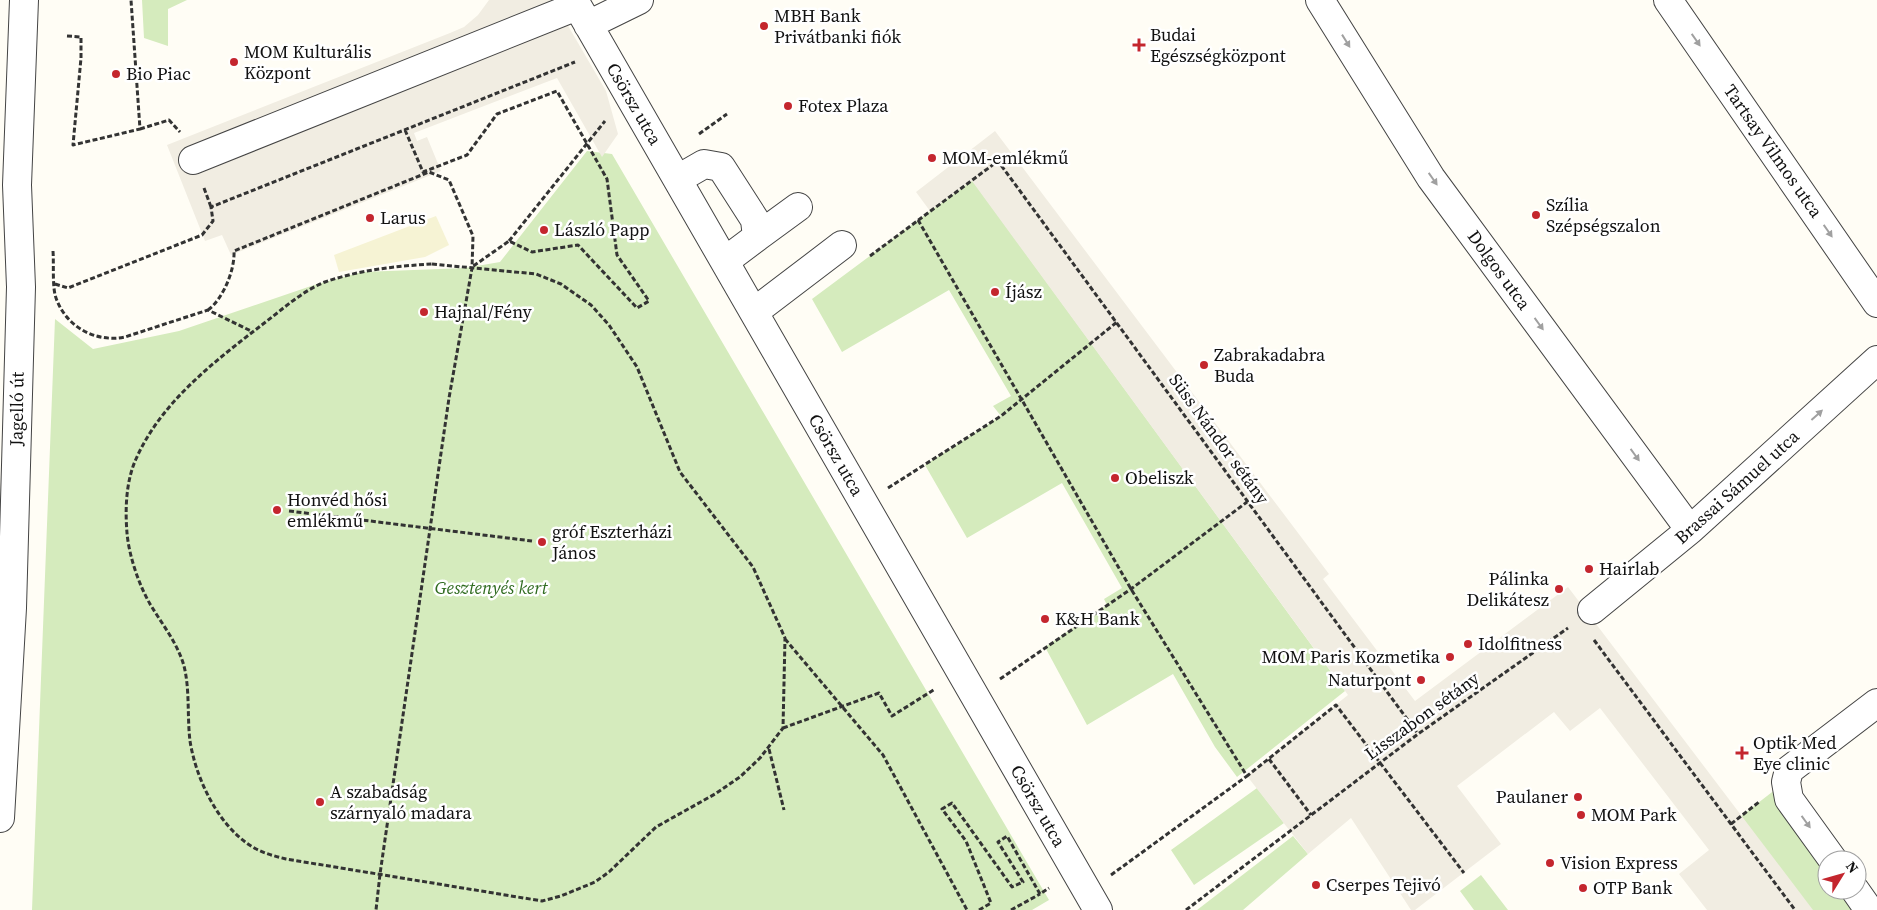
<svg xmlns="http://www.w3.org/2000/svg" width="1877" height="910" viewBox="0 0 1877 910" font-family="'Source Serif 4',serif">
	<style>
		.farmland { fill: #f6f3d4 }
		.green { fill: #d5ebbd }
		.plaza { fill: #f1ede2 }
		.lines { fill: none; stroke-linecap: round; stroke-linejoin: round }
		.minor-casing { stroke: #444; stroke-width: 30 }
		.path { stroke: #333; stroke-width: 3; stroke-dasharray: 5 2.5; stroke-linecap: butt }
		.minor { stroke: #fff; stroke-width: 28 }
		.oneway { fill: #a0a0a0 }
		.poi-dot { fill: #c4262e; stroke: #fff; stroke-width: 2 }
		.labels { text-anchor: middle; stroke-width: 5; stroke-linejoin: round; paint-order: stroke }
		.poi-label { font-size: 18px; fill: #111; stroke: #fff; text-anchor: start }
		.street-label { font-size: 18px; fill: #111; stroke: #fff }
		.park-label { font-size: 18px; font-style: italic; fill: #2f6b1f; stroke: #fff }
	</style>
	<rect width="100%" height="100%" fill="#fffdf5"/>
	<!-- farmland -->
	<path class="farmland" d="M436 216 449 245 425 257 339 272 334 255Z"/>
	<!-- green -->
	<path class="green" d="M142 0H187L168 9V46L144 38Z
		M587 151 612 154 1049 900 1032 910H32L55 319 93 349 179 331 314 285 362 272 465 268 500 262Z
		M972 180 1345 691 1237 777 1215 747 1173 674 1087 725 1045 647 1107 605 1104 599 1122 588 1062 483 967 538 925 465 1001 416 993 406 1011 396 949 290 842 352 812 299Z
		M1257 788 1284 823 1194 885 1171 850Z
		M1776 789 1827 860V890H1851L1865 910H1795L1731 824Z
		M1293 836 1308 854 1243 910H1197Z
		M1481 875 1508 910H1474L1460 891Z"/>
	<!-- plaza -->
	<path class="plaza" d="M489 0H553L606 91 618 134 602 157 557 78 414 133 417 141 427 137 441 171 231 255 222 235 205 241 167 145 450 33 464 27 478 15Z
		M995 131 1329 574 1323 579 1415 701 1568 587 1813 910H1707L1679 874 1709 850 1600 708 1570 731 1554 712 1457 786 1501 844 1415 910H1411L1351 818 1308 854 1247 776 1348 695 972 181 930 211 916 192Z"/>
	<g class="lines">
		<defs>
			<path id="minor" d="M574 0 1098 910
				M1320 0 1431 178 1690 530
				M1668 0 1877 303
				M588 25 639 0
				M193 160 577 6
				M678 179 704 164 721 167 755 220 757 237 725 261
				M757 237 798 207
				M754 312 842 245
				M1592 610 1690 530 1877 360
				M0 818 12 608 21 287 17 185 24 0
				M1833 860 1789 799 1786 782 1789 770 1877 703
				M1855 890 1869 910"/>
		</defs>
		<!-- minor casing -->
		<use href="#minor" class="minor-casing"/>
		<!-- path -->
		<path class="path" d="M67 36 81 37V58L73 145 140 129 131 0
			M140 129 169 120 180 132
			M405 130 423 172 467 155 497 114 557 91 607 179 617 255 649 301 637 308 578 245 532 252 509 241 472 267
			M699 134 727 114
			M204 188 211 207
			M918 220 1131 589 1247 776 1336 705 1464 873
			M509 241 605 121
			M53 251C54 264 52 287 56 298 66 327 96 343 125 337L208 310 253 332
			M870 256 998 161 1418 734
			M432 264 536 274 561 284 591 305 609 325 637 367 680 472 753 567 785 638 783 728 760 758 740 777 715 794 656 827 609 872 595 882 561 896 542 901 286 859C274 856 262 853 251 846 218 825 196 779 190 741 187 716 190 690 184 666 178 644 162 624 150 604 139 585 129 556 127 533 125 509 126 481 136 459 161 402 215 361 263 324 283 309 302 291 325 282 359 270 396 266 432 264Z
			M55 284 68 288 202 235 213 221 211 207 575 62
			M208 310C223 299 235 270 234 251L429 172 449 180 473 236 472 268 449 398 380 874 376 910
			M888 488 1001 416 1117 322
			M289 511 532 541
			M785 639 883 755 967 910
			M1594 640 1795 910
			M1000 679 1131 589 1247 502
			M783 728 879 693 892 716 935 689
			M769 749 784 810
			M1269 759 1311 815
			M1731 824 1759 802
			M1111 875 1247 776
			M979 910 991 903 966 841 942 809 952 803 1012 887 1023 882 998 842 1007 836 1040 894 1049 888
			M1011 910 1040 894
			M1186 910 1418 734 1568 628"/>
		<!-- minor -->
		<use href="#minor" class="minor"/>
	</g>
	<!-- one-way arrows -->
	<defs><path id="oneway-solid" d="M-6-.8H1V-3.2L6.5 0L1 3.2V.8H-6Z" transform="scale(1.25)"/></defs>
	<g class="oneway">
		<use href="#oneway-solid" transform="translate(1696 40) rotate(55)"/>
		<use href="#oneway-solid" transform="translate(1346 41) rotate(58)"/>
		<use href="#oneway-solid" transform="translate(1433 179) rotate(55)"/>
		<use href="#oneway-solid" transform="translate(1828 231) rotate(55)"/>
		<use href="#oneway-solid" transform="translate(1539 324) rotate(54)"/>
		<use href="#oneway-solid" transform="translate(1817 415) rotate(-42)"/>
		<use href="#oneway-solid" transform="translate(1635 455) rotate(54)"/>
		<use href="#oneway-solid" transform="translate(1806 822) rotate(54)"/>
	</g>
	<!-- markers -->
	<g class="poi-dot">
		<circle cx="764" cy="26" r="5"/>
		<path d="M1136.5 37.5h5v5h5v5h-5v5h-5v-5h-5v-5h5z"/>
		<circle cx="234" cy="62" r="5"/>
		<circle cx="116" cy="74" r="5"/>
		<circle cx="788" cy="106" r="5"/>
		<circle cx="932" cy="158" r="5"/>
		<circle cx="1536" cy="215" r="5"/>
		<circle cx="370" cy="218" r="5"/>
		<circle cx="544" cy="230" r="5"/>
		<circle cx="995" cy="292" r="5"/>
		<circle cx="424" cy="312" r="5"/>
		<circle cx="1204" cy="365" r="5"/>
		<circle cx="1115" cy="478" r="5"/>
		<circle cx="277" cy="510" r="5"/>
		<circle cx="542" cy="542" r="5"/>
		<circle cx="1589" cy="569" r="5"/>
		<circle cx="1559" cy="589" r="5"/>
		<circle cx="1045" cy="619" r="5"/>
		<circle cx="1468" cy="644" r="5"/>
		<circle cx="1450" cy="657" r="5"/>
		<circle cx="1421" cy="680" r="5"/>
		<path d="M1739.5 745.5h5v5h5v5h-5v5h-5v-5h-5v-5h5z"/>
		<circle cx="1578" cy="797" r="5"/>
		<circle cx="320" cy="802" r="5"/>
		<circle cx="1581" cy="815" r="5"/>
		<circle cx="1550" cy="863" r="5"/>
		<circle cx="1316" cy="885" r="5"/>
		<circle cx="1583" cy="888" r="5"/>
	</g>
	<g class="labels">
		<!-- poi labels -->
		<g class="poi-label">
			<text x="774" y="22">MBH Bank<tspan x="774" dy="21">Privátbanki fiók</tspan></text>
			<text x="1150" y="41">Budai<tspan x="1150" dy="21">Egészségközpont</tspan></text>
			<text x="244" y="58">MOM Kulturális<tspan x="244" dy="21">Központ</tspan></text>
			<text x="126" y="80">Bio Piac</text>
			<text x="798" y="112">Fotex Plaza</text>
			<text x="942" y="164">MOM-emlékmű</text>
			<text x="1546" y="211">Szília<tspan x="1546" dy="21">Szépségszalon</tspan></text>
			<text x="380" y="224">Larus</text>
			<text x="554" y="236">László Papp</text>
			<text x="1005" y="298">Íjász</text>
			<text x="434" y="318">Hajnal/Fény</text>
			<text x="1214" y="361">Zabrakadabra<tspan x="1214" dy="21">Buda</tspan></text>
			<text x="1125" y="484">Obeliszk</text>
			<text x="287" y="506">Honvéd hősi<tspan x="287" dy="21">emlékmű</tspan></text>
			<text x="552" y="538">gróf Eszterházi<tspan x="552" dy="21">János</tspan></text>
			<text x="1599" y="575">Hairlab</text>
			<text x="1549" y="585" text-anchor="end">Pálinka<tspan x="1549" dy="21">Delikátesz</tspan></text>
			<text x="1055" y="625">K&amp;H Bank</text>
			<text x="1478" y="650">Idolfitness</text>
			<text x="1440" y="663" text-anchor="end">MOM Paris Kozmetika</text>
			<text x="1411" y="686" text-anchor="end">Naturpont</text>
			<text x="1753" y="749">Optik Med<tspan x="1753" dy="21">Eye clinic</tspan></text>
			<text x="330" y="798">A szabadság<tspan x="330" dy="21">szárnyaló madara</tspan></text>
			<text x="1568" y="803" text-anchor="end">Paulaner</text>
			<text x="1591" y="821">MOM Park</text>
			<text x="1560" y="869">Vision Express</text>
			<text x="1326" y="891">Cserpes Tejivó</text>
			<text x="1593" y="894">OTP Bank</text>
		</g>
		<!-- street labels -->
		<g class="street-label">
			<text transform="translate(634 104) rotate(60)" y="6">Csörsz utca</text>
			<text transform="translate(1773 151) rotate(55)" y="6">Tartsay Vilmos utca</text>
			<text transform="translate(1499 270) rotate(54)" y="6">Dolgos utca</text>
			<text transform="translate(17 409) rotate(-89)" y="6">Jagelló út</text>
			<text transform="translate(1219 439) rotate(54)" y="6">Süss Nándor sétány</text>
			<text transform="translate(836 455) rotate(60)" y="6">Csörsz utca</text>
			<text transform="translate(1737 487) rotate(-42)" y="6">Brassai Sámuel utca</text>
			<text transform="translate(1422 716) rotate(-36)" y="6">Lisszabon sétány</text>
			<text transform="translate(1038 806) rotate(60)" y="6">Csörsz utca</text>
		</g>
		<!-- park labels -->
		<g class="park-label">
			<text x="491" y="594">Gesztenyés kert</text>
		</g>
	</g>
	<!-- north arrow -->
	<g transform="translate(1842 875) rotate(53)"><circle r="24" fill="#ffffff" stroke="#a0a0a0"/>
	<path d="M0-4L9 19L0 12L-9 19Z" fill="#c4262e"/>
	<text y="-8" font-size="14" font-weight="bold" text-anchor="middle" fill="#111111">N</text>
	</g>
</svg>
